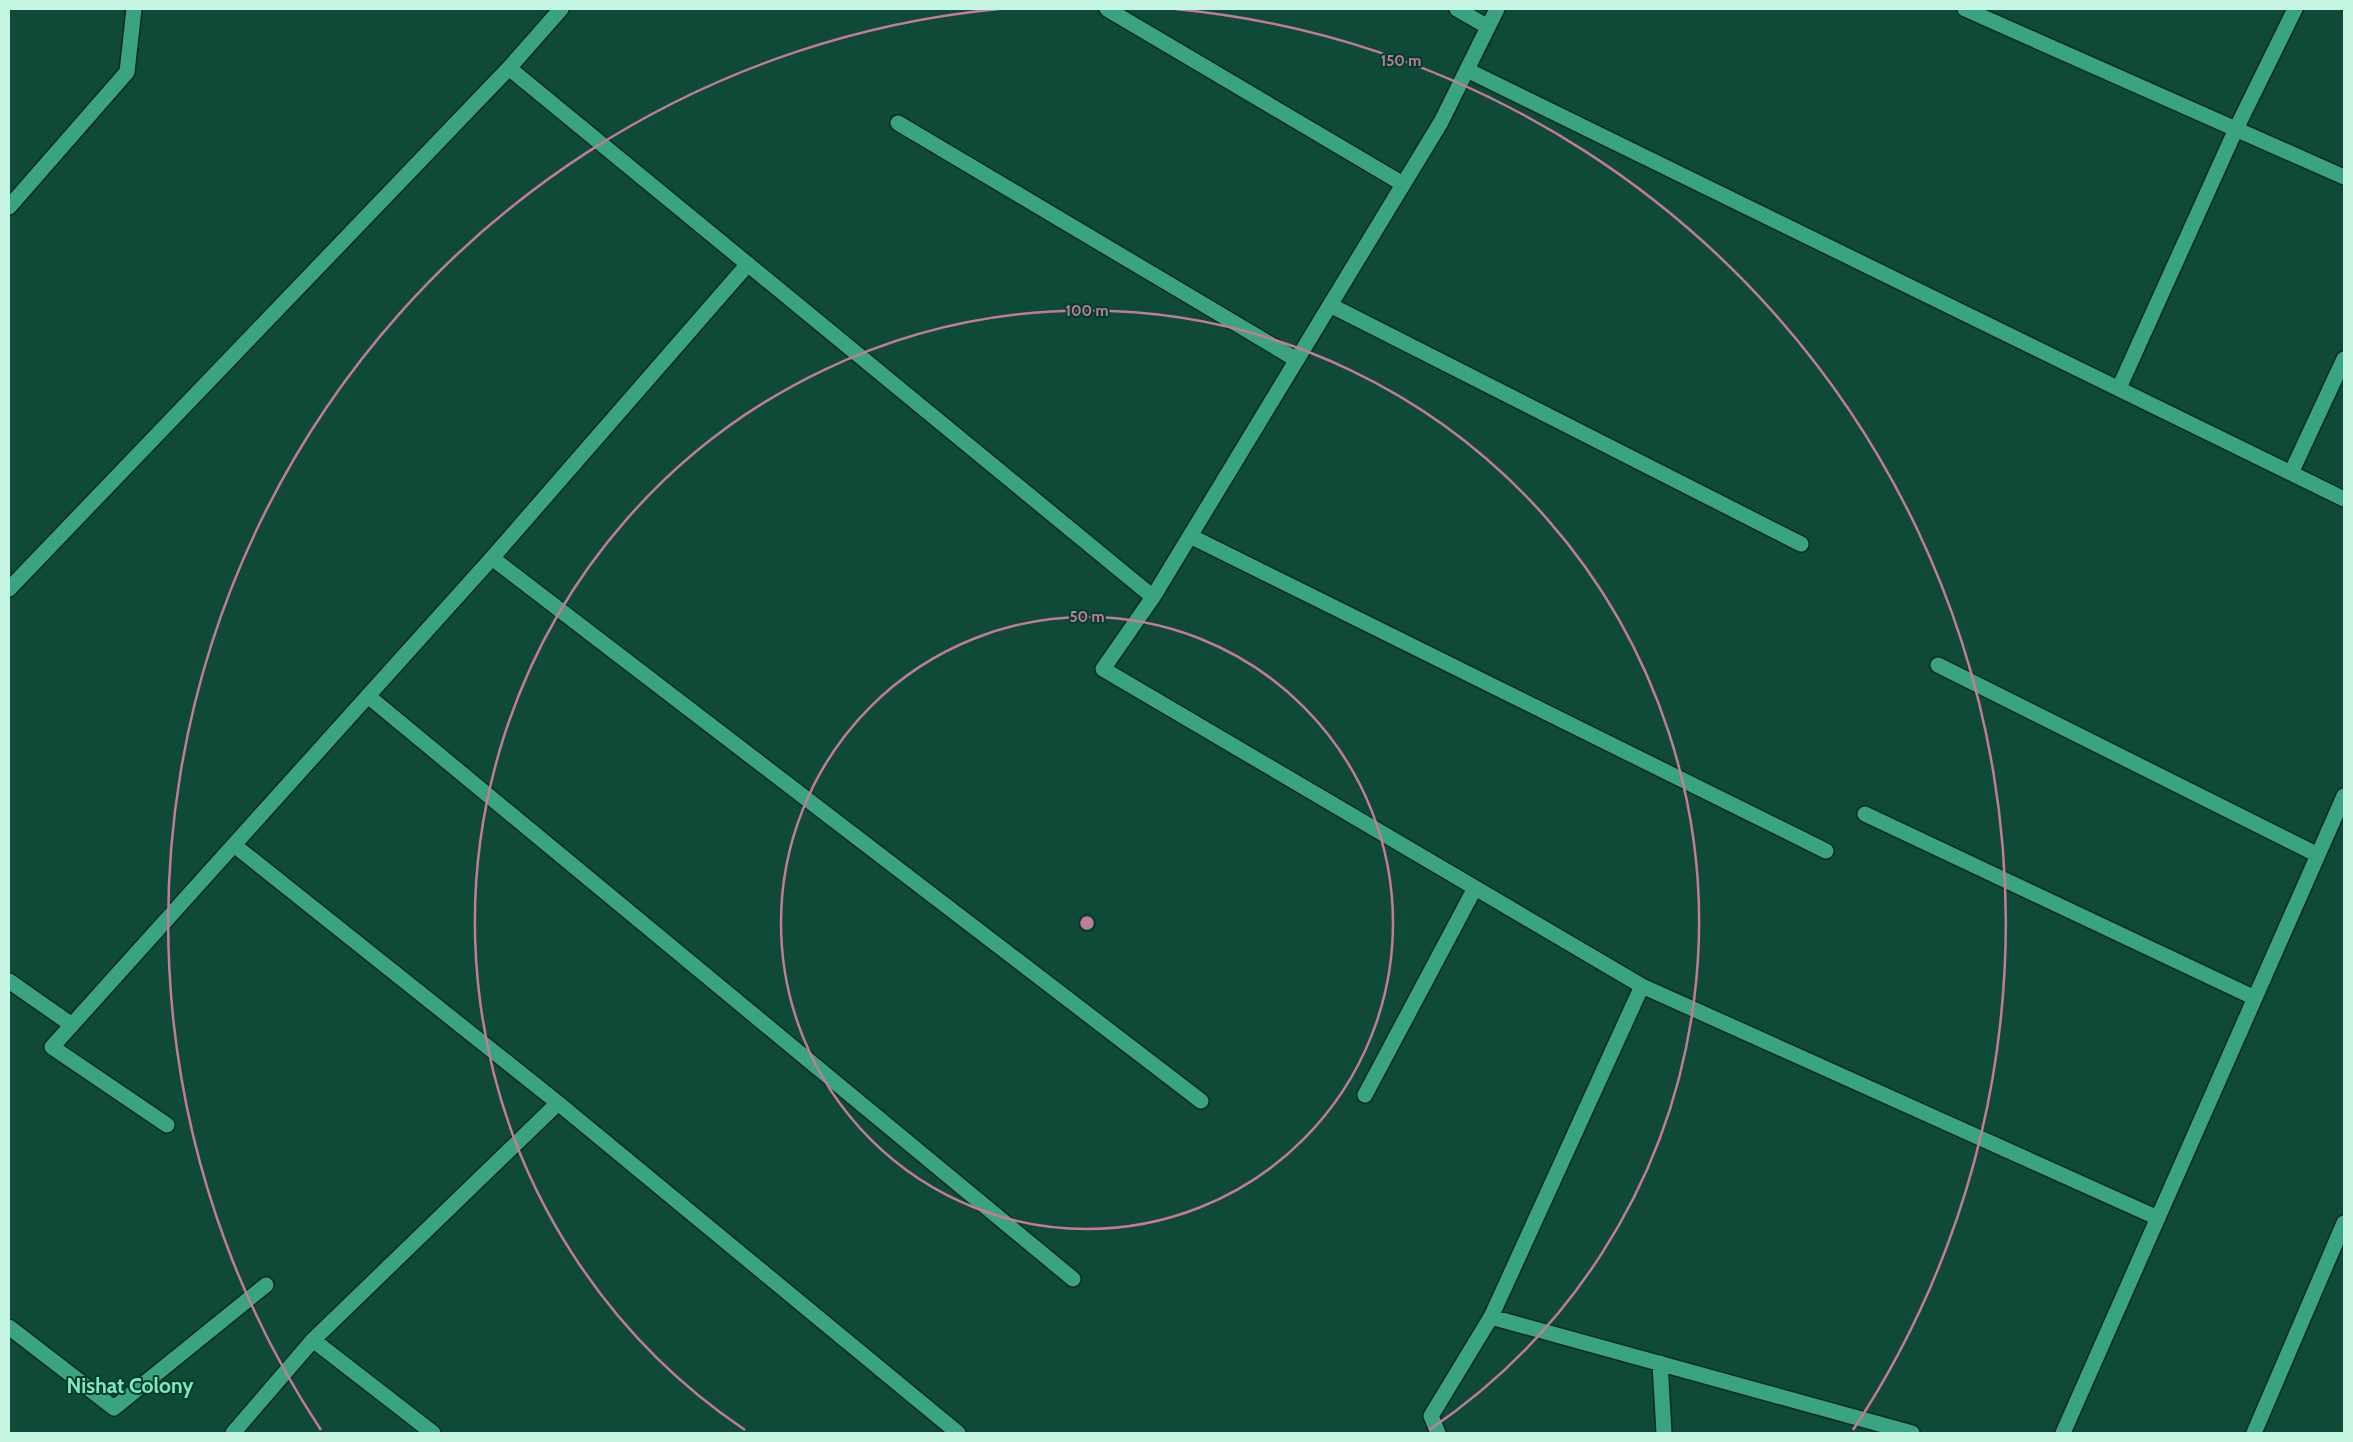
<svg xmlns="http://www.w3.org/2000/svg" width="2353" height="1442" viewBox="0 0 2353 1442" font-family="Cabin,sans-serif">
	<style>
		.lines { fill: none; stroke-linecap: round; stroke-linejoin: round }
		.minor-casing { stroke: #0a2c21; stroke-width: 18 }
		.minor { stroke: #39a382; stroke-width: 15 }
		.ring { fill: none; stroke: #c47b98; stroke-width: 2.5 }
		.labels { text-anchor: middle; stroke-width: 4; stroke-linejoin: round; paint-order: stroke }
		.district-label { font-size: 21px; font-weight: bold; fill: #80e6c2; stroke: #003e2e }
		.centre { fill: #c47b98; stroke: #003e2e; stroke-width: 2.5 }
		.ring-label { font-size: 15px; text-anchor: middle; font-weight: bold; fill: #c47b98; stroke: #003e2e; stroke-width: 4; stroke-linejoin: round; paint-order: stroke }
	</style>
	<rect width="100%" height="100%" fill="#0f4938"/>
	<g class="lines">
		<defs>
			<path id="minor" d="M1107 9 1403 184
				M1457 9 1488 27
				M1497 9 1441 122 1153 597 1103 669 1642 986 2158 1218
				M1965 9 2344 177
				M509 68 1153 597
				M1467 70 2344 499
				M898 123 1297 360
				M9 207 127 72 134 9
				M748 264 492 558 1201 1101
				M1330 305 1801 544
				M2119 388 2236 129 2295 9
				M2291 473 2344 359
				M1190 536 1826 851
				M9 589 509 68 561 9
				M1938 665 2318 855
				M368 696 1073 1279
				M1865 814 2255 998
				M234 845 558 1103 958 1433
				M9 981 72 1025
				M1365 1095 1475 888
				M167 1125 52 1047 492 558
				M1491 1317 1642 986
				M9 1327 114 1408 266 1285
				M313 1340 433 1433
				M1660 1363 1664 1433
				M233 1433 313 1340 558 1103
				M1438 1433 1431 1416 1491 1317 1912 1433
				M2063 1433 2344 796
				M2254 1433 2344 1223"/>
		</defs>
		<!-- minor casing -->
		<use href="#minor" class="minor-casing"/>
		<!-- minor -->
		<use href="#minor" class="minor"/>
	</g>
	<!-- distance rings -->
	<g class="ring">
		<circle cx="1087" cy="923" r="306"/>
		<path d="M745 1430A612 612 0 1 1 1429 1430"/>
		<path d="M321 1430A918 918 0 0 1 999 9M1175 9A918 918 0 0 1 1853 1430"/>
	</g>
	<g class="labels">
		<!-- district labels -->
		<g class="district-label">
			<text x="130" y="1393">Nishat Colony</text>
		</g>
	</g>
	<circle cx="1087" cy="923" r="8" class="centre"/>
	<g class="ring-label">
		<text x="1401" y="66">150 m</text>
		<text x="1087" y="316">100 m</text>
		<text x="1087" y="622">50 m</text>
	</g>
	<!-- border -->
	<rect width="2353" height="1442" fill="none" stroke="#c6f5e2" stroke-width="20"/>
</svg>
